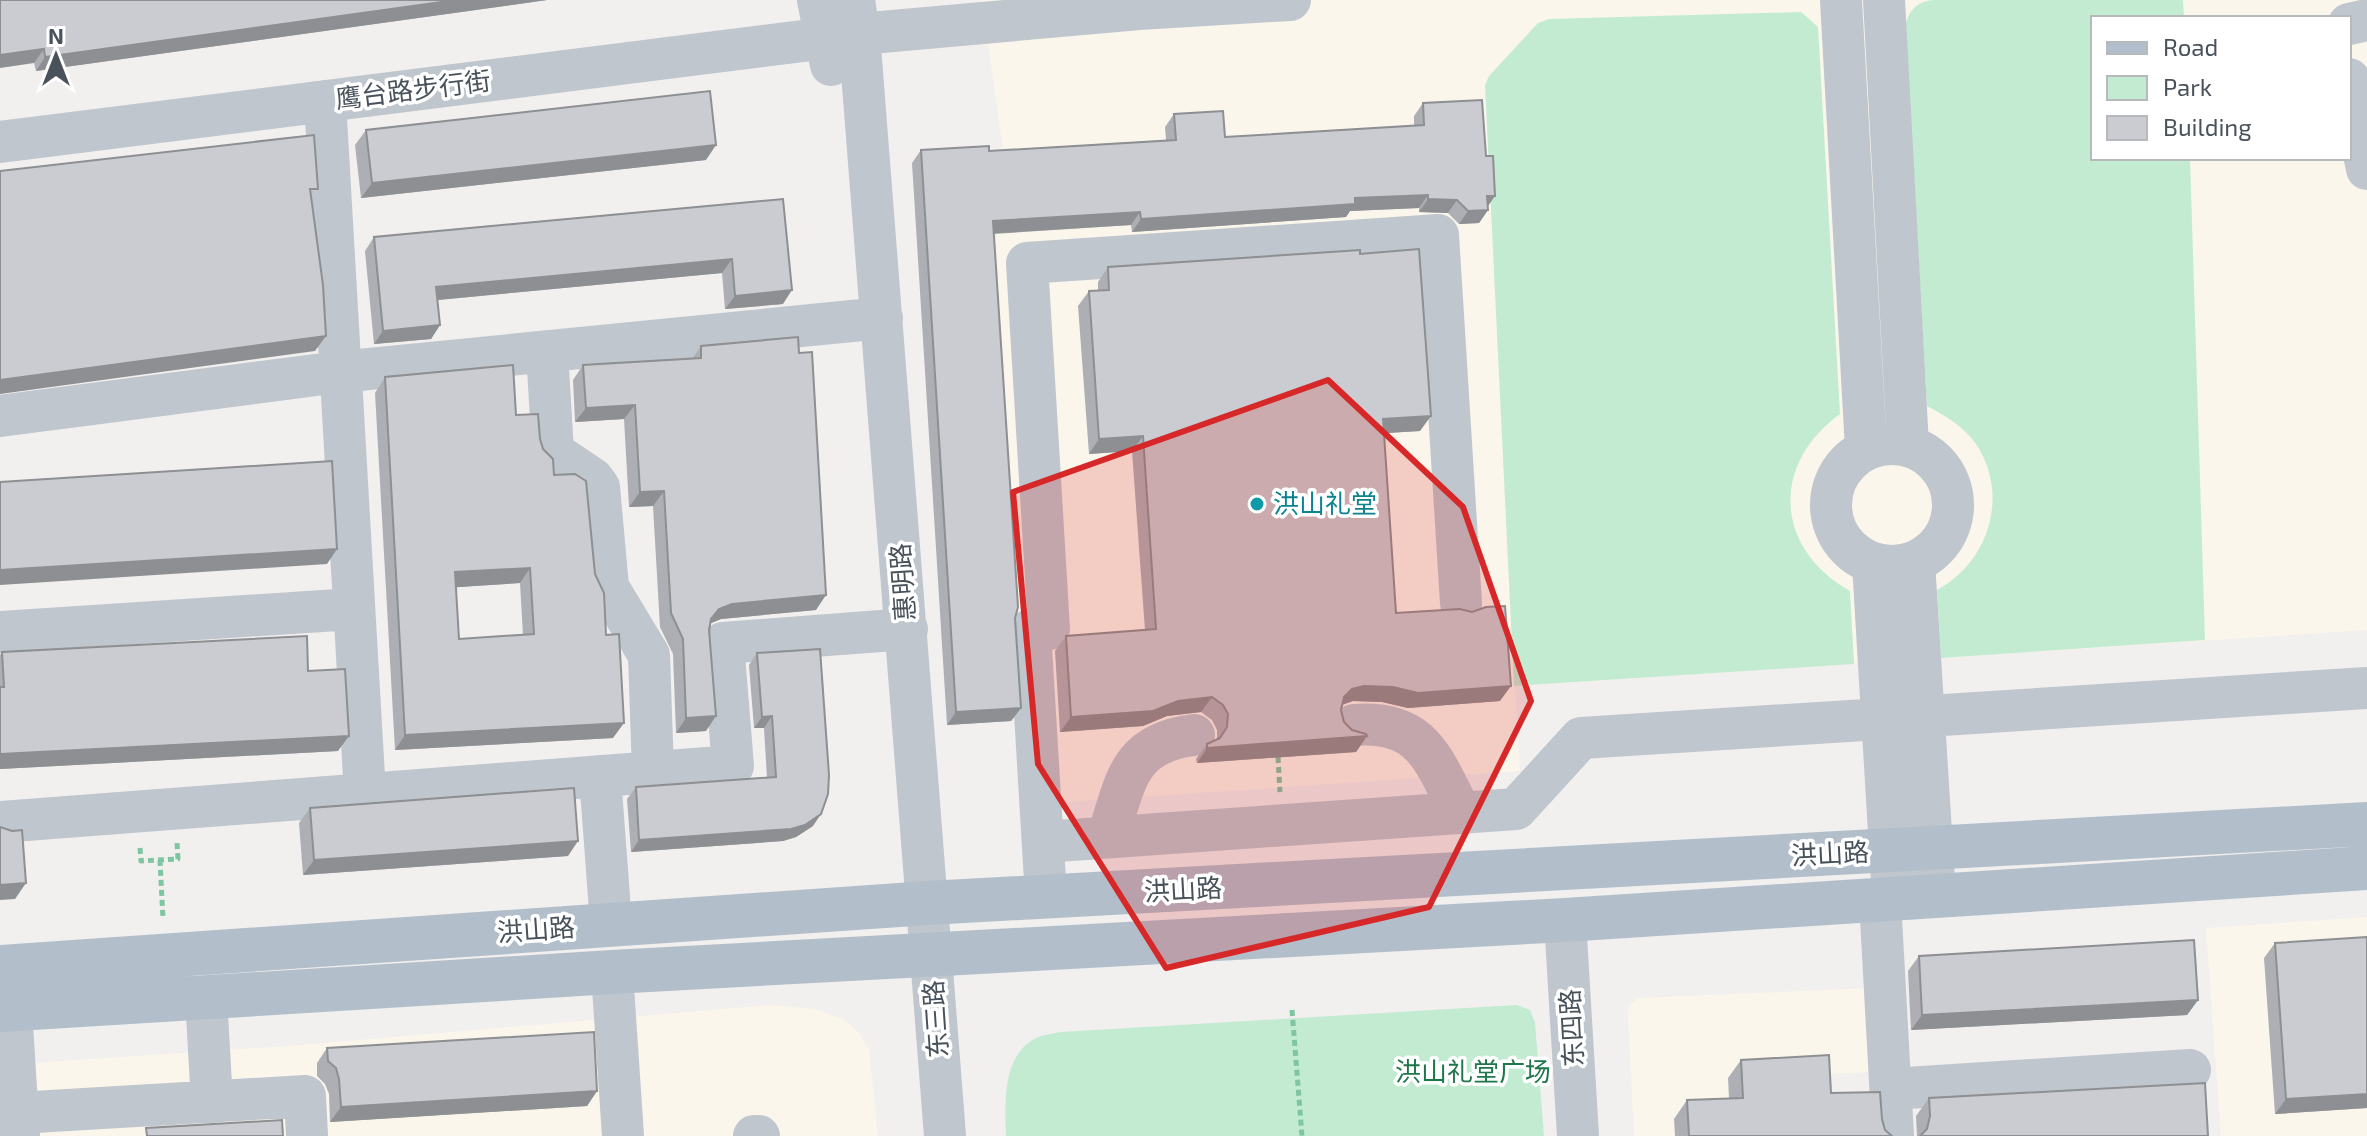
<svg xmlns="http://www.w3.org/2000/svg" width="2367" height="1136" viewBox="0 0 2367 1136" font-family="'Exo 2','Noto Sans SC',sans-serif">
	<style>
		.commercial { fill: #faf6eb; fill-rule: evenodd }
		.green { fill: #c2ebd2 }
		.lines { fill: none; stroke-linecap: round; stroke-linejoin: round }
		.path { stroke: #7ec5a2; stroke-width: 5; stroke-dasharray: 6 4; stroke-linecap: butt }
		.minor { stroke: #bfc6cd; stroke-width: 42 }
		.major { stroke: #b2bfcb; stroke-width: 44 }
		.wall { fill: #aeafb4; fill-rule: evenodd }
		.shaded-wall { fill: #8d8f92 }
		.building { fill: #caccd1; stroke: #8d8f92; stroke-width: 2; fill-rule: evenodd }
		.marked { fill: #d62828; fill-opacity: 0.2; stroke: #d62828; stroke-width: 6; stroke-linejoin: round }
		.culture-dot { fill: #0f9aa8; stroke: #fff; stroke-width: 3 }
		.labels { text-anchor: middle; stroke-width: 7; stroke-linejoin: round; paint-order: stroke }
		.street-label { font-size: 26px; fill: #49525b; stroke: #fff }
		.culture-label { font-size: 26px; fill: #0d838f; stroke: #fff; text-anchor: start }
		.park-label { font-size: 26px; fill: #20764b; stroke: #fff }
	</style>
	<rect width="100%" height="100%" fill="#f2efef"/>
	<!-- commercial -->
	<path class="commercial" d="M982 0H2367V630L1515 686 1520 771 1021 805 979 159 1004 157ZM2093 18H2349V158H2093Z
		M2367 917V1136H2221L2206 928Z
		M1871 988 1875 1072 1729 1078 1730 1116 1675 1136H1634L1628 1013 1629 1006 1638 998Z
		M769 1005 813 1009 843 1019 860 1034 869 1050 878 1136H0V1065L288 1046Z"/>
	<!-- green -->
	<path class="green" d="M1933 0H2183L2184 18H2093V158H2190L2205 640 1941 658 1937 590C1989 562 2010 495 1976 444 1963 426 1946 416 1927 406L1905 28C1908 11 1916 2 1933 0Z
		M1801 12 1818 27 1840 414C1770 465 1775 549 1850 591L1854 664 1514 686 1485 85 1489 76 1538 23 1549 19Z
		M1517 1005 1530 1010 1535 1023 1544 1136H1006C1005 1106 1002 1060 1031 1041 1039 1035 1051 1034 1061 1032Z"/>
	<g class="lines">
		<!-- path -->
		<path class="path" d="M1278 757 1280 792
			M140 848 141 861 178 859 177 843
			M160 860 163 919
			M1292 1010 1302 1136"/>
		<!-- minor -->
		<path class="minor" d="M818 0 831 65
			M854 0 859 34 945 1136
			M1841 0 1866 449
			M1884 0 1908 446
			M2349 24 2367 20
			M2349 79 2367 169
			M325 101 365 794
			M0 142 859 34 1139 9 1290 0
			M547 352 553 452 593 479 599 487 608 587 649 655 653 772
			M0 416 339 372 882 318
			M1831 505a61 61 0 1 1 122 0a61 61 0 1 1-122 0Z
			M1914 562 1935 896
			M1873 564 1893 899
			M0 632 353 609
			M1354 725C1424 720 1433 760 1461 813
			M600 776 611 924
			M0 822 733 766 723 643 907 629
			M1108 836C1126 781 1128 743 1194 735
			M1043 842 1516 809 1581 738 2367 688
			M1046 897 1030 630 1049 629 1027 263 1438 235 1461 603
			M1880 900 1893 1136
			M1565 920 1578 1136
			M612 972 623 1136
			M206 997 212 1102
			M11 1009 19 1136
			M1891 1089 2190 1070
			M17 1113 305 1096 307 1136
			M754 1136H759"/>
		<!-- major -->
		<path class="major" d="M0 967 928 903 2367 824
			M0 1010 612 972 1565 920 2367 868"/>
	</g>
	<!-- wall -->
	<path class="wall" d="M0 0H547L36 71 34 63Z
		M1423 103 1488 206V210L1479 223 1459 224 1448 213 1419 212V208L1350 211 1346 217 1132 232 1131 225 994 234 1021 708 1011 721 947 725 912 163 921 150 989 151 1166 140 1165 127 1174 114 1225 137 1414 125V116Z
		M366 130 706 160 361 198 355 145Z
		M783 199V304L725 309 722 273 438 300 440 325 431 339 374 344 365 251 374 237Z
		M1360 254 1420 431 1384 433 1396 613 1500 701 1408 708 1382 702 1353 701 1342 704 1341 710 1344 722 1352 730 1367 736 1356 752 1197 763 1196 759 1207 744 1217 740V730L1212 720 1201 712 1167 716 1143 726 1060 732 1055 651 1066 636 1145 630 1132 451 1089 454 1078 306 1089 291 1098 290V282L1108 267Z
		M701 346 816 610 721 619 711 623 706 731 676 733 673 654 660 627 653 506 629 507 624 419 575 422 573 380 583 365 692 359Z
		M385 377 516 415 540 439 595 574 613 738 395 750 375 393ZM520 583 523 635 459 639 456 587Z
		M2 652 308 671 338 751 0 769V655Z
		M757 653 813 826 796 837 783 841 631 852 627 799 636 787 767 778 764 728H754L749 665Z
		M310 808 568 856 303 875 299 823Z
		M2367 937V1108L2275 1114 2264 958 2275 943Z
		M1919 956 2198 1000 2187 1015 1911 1030 1908 971Z
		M327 1048 597 1091 587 1106 330 1122 329 1094 325 1084 317 1076V1063Z
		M1741 1060 1831 1093 1882 1119 1885 1130 1892 1136H1675L1674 1119 1687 1100 1729 1098 1728 1078Z
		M1929 1098 2208 1136H1917L1916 1116Z"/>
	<!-- shaded-wall -->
	<path class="shaded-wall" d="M456 0H547L36 71 45 57Z
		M44 49 34 63 0 68V55Z
		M716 145 706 160 361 198 372 183Z
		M1428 195 1419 208 1350 211 1346 217 1132 232 1141 219 1355 198Z
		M1487 196H1495L1486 209Z
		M1428 199 1457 200 1448 213 1419 212Z
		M1488 210 1479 223 1459 224 1468 211Z
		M1140 212 1131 225 984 234 993 221Z
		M732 259 722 273 427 301 436 287Z
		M792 290 783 304 725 309 735 296Z
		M440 325 431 339 374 344 383 331Z
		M326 336 315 351 0 394V380Z
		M635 405 624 419 575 422 586 408Z
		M1431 416 1420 431 1372 434 1383 419Z
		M1143 436 1132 451 1089 454 1099 439Z
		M664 491 653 506 629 507 640 492Z
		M337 549 327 564 0 585V570Z
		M530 568 520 583 445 588 455 572Z
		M826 595 816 610 721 619 709 624 719 609 732 604Z
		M1364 686H1511L1500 701 1408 708 1382 702 1353 701 1342 705 1344 697 1352 689Z
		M1212 697 1201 712 1167 716 1143 726 1060 732 1071 717 1178 701Z
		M1021 708 1011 721 947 725 956 712Z
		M716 716 706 731 676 733 686 718Z
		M772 716 764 728H754L762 717Z
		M624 723 613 738 395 750 405 735Z
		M349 736 338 751 0 769V754Z
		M1367 736 1356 752 1197 763 1207 748Z
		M821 814 813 826 796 837 783 841 631 852 639 840Z
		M578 841 568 856 303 875 314 860Z
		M26 883 15 899 0 900V885Z
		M2198 1000 2187 1015 1911 1030 1922 1015Z
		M597 1091 587 1106 330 1122 341 1107Z
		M2367 1094V1108L2275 1114 2286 1099Z"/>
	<!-- building -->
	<path class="building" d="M0 0H456L45 57 44 49 0 55Z
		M710 91 716 145 372 183 366 130Z
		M1482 100 1486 156H1493L1495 196H1487L1488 210 1468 211 1457 200 1428 199V195L1355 198V204L1141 219 1140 212 993 221 1018 607 1015 618 1021 708 956 712 921 150 989 146V151L1176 140 1174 114 1223 111 1225 137 1424 125 1423 103Z
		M314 135 318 189H310L323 285 326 336 0 380V171Z
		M783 199 792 290 735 296 732 259 436 287 440 325 383 331 374 237Z
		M1419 249 1431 416 1383 419 1396 613 1460 609 1472 612 1486 607 1505 606 1511 686 1418 693 1393 687 1364 686 1352 689 1344 697 1341 710 1344 722 1352 730 1366 734 1367 736 1207 748V744L1220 738 1227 727 1228 714 1223 705 1212 697 1178 701 1153 711 1071 717 1066 636 1156 629 1143 436 1099 439 1089 291 1109 290 1108 267 1360 250V254Z
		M798 337 799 353 812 352 826 595 732 604 719 609 711 619 709 630 716 716 686 718 683 639 671 613 664 491 640 492 635 405 586 408 583 365 701 358V346Z
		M513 365 516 415 538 414 540 439 543 449 553 459 554 475 575 474 586 481 595 574 604 593 606 635 619 634 624 723 405 735 385 377ZM530 568 534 634 459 639 455 572Z
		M332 461 337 549 0 570V482Z
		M307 636 308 671 345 669 349 736 0 754V687H4L2 652Z
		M820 649 829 775 828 794 821 814 805 825 791 829 639 840 636 787 776 777 772 716 762 717 757 653Z
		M574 788 578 841 314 860 310 808Z
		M0 827 12 831 22 830 26 883 0 885Z
		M2367 937V1094L2286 1099 2275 943Z
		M2194 940 2198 1000 1922 1015 1919 956Z
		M594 1032 597 1091 341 1107 339 1079 336 1068 328 1061 327 1048Z
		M1829 1055 1831 1093 1880 1092 1882 1119 1885 1130 1892 1136H1689L1687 1100 1743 1098 1741 1060Z
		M2205 1083 2208 1136H1920L1927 1129 1930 1116 1929 1098Z
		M282 1120 283 1136H147L146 1128Z"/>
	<!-- marked area -->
	<path class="marked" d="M1328 380 1463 507 1531 701 1429 907 1166 968 1038 764 1013 492Z"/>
	<!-- markers -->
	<circle class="culture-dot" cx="1257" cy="504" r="8"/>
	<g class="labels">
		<!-- street labels -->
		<g class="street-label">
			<text transform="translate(413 90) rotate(-7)" y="9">鹰台路步行街</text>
			<text transform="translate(903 582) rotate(-94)" y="9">惠明路</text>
			<text transform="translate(1830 854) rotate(-3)" y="9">洪山路</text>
			<text transform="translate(1183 890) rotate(-3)" y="9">洪山路</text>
			<text transform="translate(536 930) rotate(-4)" y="9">洪山路</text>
			<text transform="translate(936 1019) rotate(-94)" y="9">东三路</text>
			<text transform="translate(1572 1028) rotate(-93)" y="9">东四路</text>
		</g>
		<!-- culture labels -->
		<g class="culture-label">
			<text x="1273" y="513">洪山礼堂</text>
		</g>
		<!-- park labels -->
		<g class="park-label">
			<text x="1473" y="1081">洪山礼堂广场</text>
		</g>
	</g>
	<!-- legend -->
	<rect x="2091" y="16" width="260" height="144" fill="#ffffff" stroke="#b6babd" stroke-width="2"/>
	<rect x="2107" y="42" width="40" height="12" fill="#b2bfcb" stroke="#b6babd" stroke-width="2"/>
	<text x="2163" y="56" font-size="24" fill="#49525b">Road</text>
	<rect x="2107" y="76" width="40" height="24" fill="#c2ebd2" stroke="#b6babd" stroke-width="2"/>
	<text x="2163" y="96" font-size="24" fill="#49525b">Park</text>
	<rect x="2107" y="116" width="40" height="24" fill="#caccd1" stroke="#b6babd" stroke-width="2"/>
	<text x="2163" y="136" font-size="24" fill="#49525b">Building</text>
	<!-- north arrow -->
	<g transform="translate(56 56)" stroke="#ffffff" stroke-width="6" paint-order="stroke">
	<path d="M0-6L14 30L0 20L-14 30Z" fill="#49525b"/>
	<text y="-12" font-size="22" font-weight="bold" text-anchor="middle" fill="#49525b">N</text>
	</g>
</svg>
